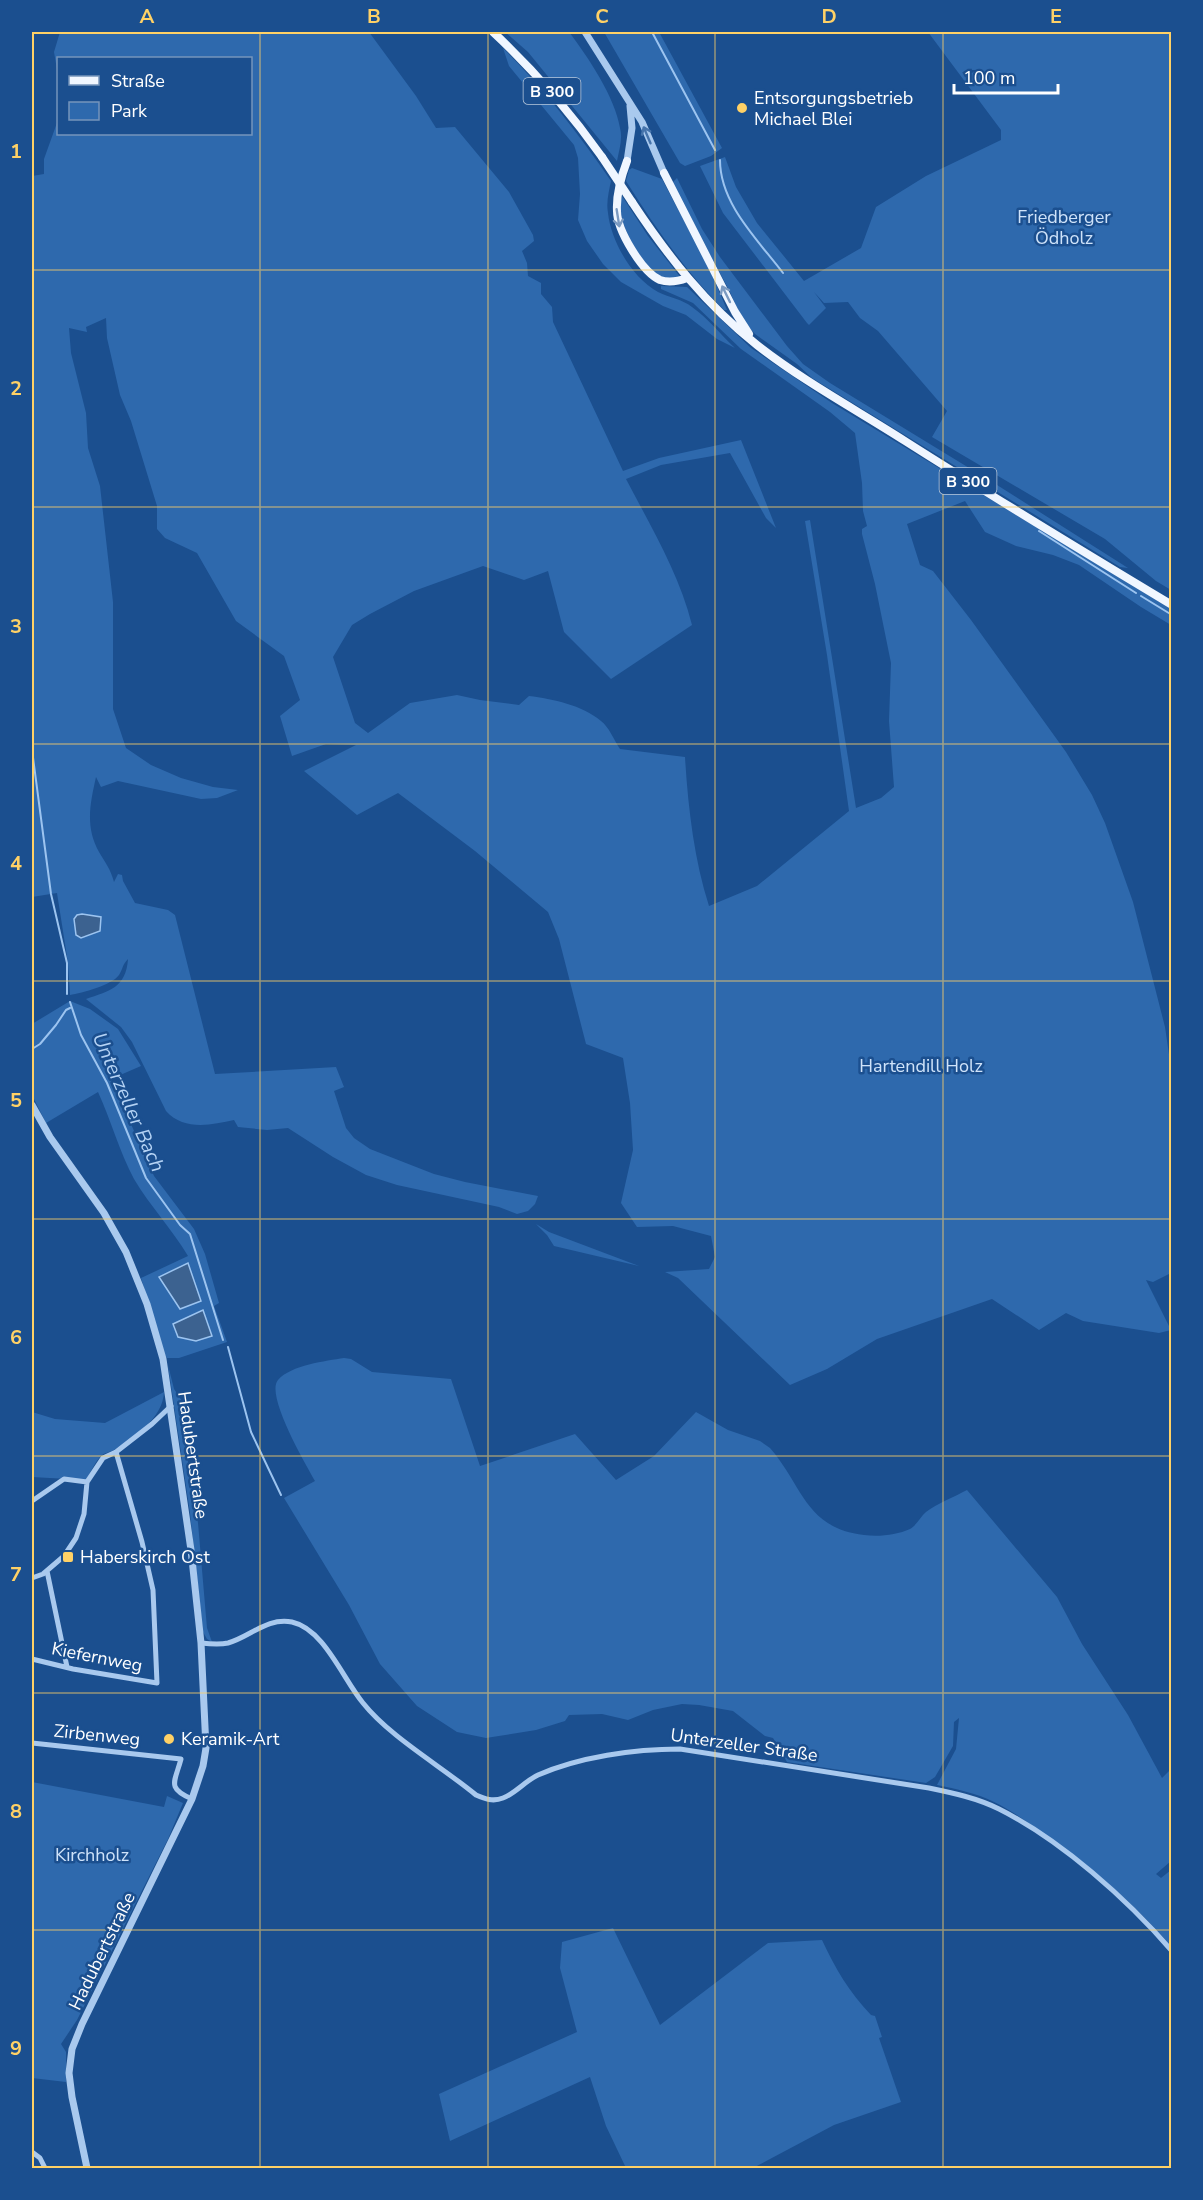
<svg xmlns="http://www.w3.org/2000/svg" width="1203" height="2200" viewBox="0 0 1203 2200" font-family="'Nunito Sans',sans-serif">
	<style>
		.green { fill: #2e69ad }
		.water { fill: #3c6290; stroke: #9cc4f0; stroke-width: 1.5 }
		.lines { fill: none; stroke-linecap: round; stroke-linejoin: round }
		.stream { stroke: #9cc4f0; stroke-width: 2 }
		.minor { stroke: #a9c9ee; stroke-width: 5 }
		.tertiary { stroke: #a9c9ee; stroke-width: 7 }
		.primary { stroke: #f0f6ff; stroke-width: 8 }
		.primary-bridge { stroke: #f0f6ff; stroke-width: 8 }
		.oneway { stroke: #4674ac }
		.oneway2 { stroke: #7b9ac1 }
		.grid { fill: none; stroke: #ffd166; stroke-width: 1.5; stroke-opacity: 0.55 }
		.poi-dot { fill: #ffd166; stroke: #1b4f8f; stroke-width: 2 }
		.labels { text-anchor: middle; stroke-width: 5; stroke-linejoin: round; paint-order: stroke }
		.shield { fill: #1b4f8f; stroke: #bbcadd; stroke-width: 1.5 }
		.shield-label { font-size: 16px; font-weight: bold; fill: #fff }
		.poi-label { font-size: 18px; fill: #fff; stroke: #1b4f8f; text-anchor: start }
		.park-label { font-size: 18px; fill: #cfe3fa; stroke: #1b4f8f }
		.street-label { font-size: 18px; fill: #fff; stroke: #1b4f8f }
		.water-label { font-size: 20px; font-style: italic; fill: #b5d3f5; stroke: #1b4f8f }
		.neatline { fill: none; stroke: #ffd166; stroke-width: 2 }
		.grid-label { font-size: 20px; text-anchor: middle; font-weight: bold; fill: #ffd166 }
	</style>
	<rect width="100%" height="100%" fill="#1b4f8f"/>
	<!-- green -->
	<path class="green" d="M60 32H369L416 96 436 128 455 127 509 192 533 235 534 241 522 251 527 263 528 276 541 283V294L552 307 553 322 623 471 659 458 741 440 776 528 766 518 730 453 661 465 626 479C651 527 679 573 692 625L611 679 564 632 548 571 524 580 483 566 414 591 370 614 352 625 333 657 355 723 368 733 410 703 457 695 480 700 519 705 529 696C553 699 582 705 601 721 609 727 614 740 620 749L685 757C688 807 694 859 709 906L757 886 849 811 827 655 805 521 810 520 856 808 881 798 894 787 889 721 891 663 875 584 862 534V529L867 526 863 511 862 483 855 433 830 412 741 349 693 303 661 289V286L687 287 751 348 832 403 1171 609V625L1141 607 1079 565 1053 555 1016 546 985 532 965 501 907 524 920 565 933 571 971 620 1066 752 1092 795 1105 823 1133 902 1165 1027 1171 1068V1273L1153 1282 1146 1280 1171 1330 1159 1333 1083 1321 1066 1313 1039 1330 992 1299 877 1339 827 1369 790 1385 678 1278 665 1272 709 1269 715 1257 711 1236 673 1226 637 1227 621 1203 633 1150 630 1103 623 1058 586 1044 559 939 548 912 475 851 398 793 357 815 304 771 356 745 326 744 292 756 280 716 300 700 284 656 236 621 197 553 165 538 157 529V506L131 421 120 395 107 338 106 318 86 327 87 332 69 328 71 353 86 413 88 448 100 486 113 602V709L126 748 151 765 181 778 213 787 238 790 217 798 201 799 118 781 101 787 96 777C90 804 85 827 99 852 105 862 111 870 114 882L118 874 122 875 123 881 135 903 168 910 175 915 215 1074 336 1067 344 1087 334 1091 346 1128 354 1138 370 1149 434 1174 465 1182 538 1196 535 1204 528 1211 517 1214 499 1207 397 1185 366 1175 333 1157 288 1128 267 1130 238 1127 234 1120C211 1125 184 1131 166 1111L132 1042 121 1027 86 999C109 991 126 988 128 959 122 965 123 969 119 975 112 985 82 993 70 995L68 963 57 893 32 897V176L44 174V159L58 120V134H250V58H58V75L54 52Z
		M505 32H569C588 57 615 97 620 128 623 139 619 150 617 161L528 52Z
		M604 32H659L722 148 711 156 685 166 680 163Z
		M928 32H1171V590L1156 581 1105 539 932 437 947 411 878 331 860 318 848 302 824 303 814 292 826 308 809 325 807 323 723 213 700 166 725 157 736 187 757 223 804 281 861 248 876 207 926 176 1001 140V130Z
		M503 48C545 90 577 132 611 181 609 191 606 202 608 213 611 241 632 278 658 292 670 298 682 299 692 307 708 318 721 335 735 348L717 339 686 315 663 306 621 282 603 264 587 241 578 220 580 194 578 158 574 145 509 66Z
		M632 168 662 179 711 272 727 310H724C685 271 655 227 626 181L629 170Z
		M677 178 702 229 720 257 787 346 803 364 830 383 997 485 1128 568 1120 567 812 378 797 364 755 334 742 320 730 292 672 183Z
		M622 196 648 236 681 278 663 279 647 268 629 238 619 212Z
		M70 1001 90 1009 118 1029 141 1066 111 1079 154 1176 194 1229 205 1254 219 1303 214 1306 227 1342 179 1358H167L164 1354 141 1278 188 1256C172 1229 150 1206 134 1179 119 1151 111 1120 98 1092L46 1123 32 1095V1024Z
		M536 1224 549 1232 639 1266 554 1246 547 1235Z
		M344 1358 351 1359 372 1372 451 1379 480 1466 575 1434 616 1480 654 1456 696 1412 728 1430 760 1441 770 1448C803 1486 805 1528 864 1535 879 1537 897 1535 910 1529 917 1525 920 1517 926 1512 938 1503 954 1497 967 1490L1057 1597 1082 1644 1128 1715 1162 1778 1171 1769V1861L1156 1874 1161 1878 1171 1870V1946C1135 1904 1093 1869 1048 1837 1031 1825 1013 1811 994 1802 976 1793 956 1789 937 1785L956 1749 959 1718 954 1722 953 1746 935 1777 926 1783 787 1762 773 1738 765 1736 733 1711 699 1705 682 1704 653 1710 628 1720 602 1714 569 1715 565 1721 536 1730 486 1738 457 1732 417 1706 380 1664 349 1605 284 1498 315 1481C306 1465 265 1395 278 1380 291 1365 326 1361 344 1358Z
		M168 1365 174 1389 188 1410 186 1450 198 1523 207 1628 212 1642 207 1639 203 1632 190 1513Z
		M164 1392C163 1418 134 1438 114 1450 110 1452 104 1453 101 1456 95 1462 90 1473 86 1480L32 1477V1412L55 1419 105 1423Z
		M32 1782 164 1807 167 1796 183 1803 168 1839 77 2020 61 2044 66 2052V2082L32 2078Z
		M613 1928 660 2025 768 1943 822 1940C835 1968 849 1992 871 2015L875 2016 882 2037 879 2038 901 2102 834 2125 753 2168H626L606 2126 590 2077 450 2141 439 2094 577 2032 560 1968 562 1942Z"/>
	<!-- water -->
	<path class="water" d="M82 914 101 917 100 931 81 938 76 935 74 919 77 915Z
		M188 1263 201 1301 180 1309 159 1277Z
		M203 1310 212 1336 196 1341 178 1337 173 1324Z"/>
	<g class="lines">
		<!-- stream -->
		<path class="stream" d="M652 32 715 150
			M720 160C720 204 758 240 783 273
			M1039 531 1136 593
			M1141 596 1172 615
			M32 750 51 894 67 963V994
			M70 1002 81 1035 107 1083 146 1178 180 1225 190 1234 223 1340
			M32 1049 40 1044 56 1025 66 1010 70 1008
			M228 1347 251 1432 281 1495"/>
		<!-- minor -->
		<path class="minor" d="M32 1501 64 1479 87 1482
			M47 1571 67 1667
			M32 1578 43 1574 64 1556 76 1538 84 1514 87 1482 103 1458 116 1452 152 1424 171 1406
			M201 1643C210 1644 219 1645 228 1643 250 1637 267 1617 292 1622 324 1629 343 1679 363 1703 390 1737 441 1766 476 1795 485 1799 493 1802 503 1798 516 1793 525 1781 538 1775 579 1757 634 1749 680 1749L929 1788C953 1793 977 1798 999 1809 1061 1840 1127 1899 1172 1951
			M32 1659 73 1669 157 1683 153 1590 142 1542 116 1452
			M32 1743 181 1759C175 1782 166 1788 192 1799
			M32 2152 40 2158 45 2168"/>
		<!-- tertiary -->
		<path class="tertiary" d="M585 32 642 122 664 173
			M627 161 632 128 630 106
			M32 1105 50 1137 104 1213 126 1252 147 1304 163 1359 191 1550 201 1643 206 1748 203 1766 192 1799 82 2024 72 2049 69 2073 72 2097 87 2168"/>
		<!-- primary -->
		<path class="primary" d="M493 32C536 72 568 109 602 157
			M627 161C621 177 616 194 617 211 617 230 642 272 660 280 669 283 679 281 687 278
			M664 173 735 312 749 334
			M632 202C667 255 706 305 757 345 803 381 855 409 905 441 993 497 1082 551 1172 605"/>
		<!-- primary-bridge -->
		<path class="primary-bridge" d="M602 157 632 202"/>
	</g>
	<!-- one-way arrows -->
	<defs><path id="oneway-shaft" d="M-6 0H5M1.5-3L5.5 0L1.5 3" fill="none" stroke-width="1.6" stroke-linecap="round" stroke-linejoin="round" transform="scale(1.5)"/></defs>
	<use class="oneway" href="#oneway-shaft" transform="translate(647 135) rotate(-113)"/>
	<g class="oneway2">
		<use href="#oneway-shaft" transform="translate(618 218) rotate(81)"/>
		<use href="#oneway-shaft" transform="translate(726 294) rotate(-116)"/>
	</g>
	<!-- grid -->
	<path class="grid" d="M260 32V2168M488 32V2168M715 32V2168M943 32V2168M32 270H1172M32 507H1172M32 744H1172M32 981H1172M32 1219H1172M32 1456H1172M32 1693H1172M32 1930H1172"/>
	<!-- markers -->
	<g class="poi-dot">
		<circle cx="742" cy="108" r="6"/>
		<rect x="62" y="1551" width="12" height="12" rx="3"/>
		<circle cx="169" cy="1739" r="6"/>
	</g>
	<g class="labels">
		<!-- shield labels -->
		<g class="shield">
			<rect x="523.5" y="78" width="57" height="26" rx="4.5"/>
			<rect x="939.5" y="468" width="57" height="26" rx="4.5"/>
		</g>
		<g class="shield-label">
			<text x="552" y="97">B 300</text>
			<text x="968" y="487">B 300</text>
		</g>
		<!-- poi labels -->
		<g class="poi-label">
			<text x="754" y="104">Entsorgungsbetrieb<tspan x="754" dy="21">Michael Blei</tspan></text>
			<text x="80" y="1563">Haberskirch Ost</text>
			<text x="181" y="1745">Keramik-Art</text>
		</g>
		<!-- park labels -->
		<g class="park-label">
			<text x="1064" y="223">Friedberger<tspan x="1064" dy="21">Ödholz</tspan></text>
			<text x="921" y="1072">Hartendill Holz</text>
			<text x="92" y="1861">Kirchholz</text>
		</g>
		<!-- street labels -->
		<g class="street-label">
			<text transform="translate(193 1455) rotate(82)" y="6">Hadubertstraße</text>
			<text transform="translate(97 1657) rotate(11)" y="6">Kiefernweg</text>
			<text transform="translate(97 1735) rotate(6)" y="6">Zirbenweg</text>
			<text transform="translate(744 1745) rotate(8)" y="6">Unterzeller Straße</text>
			<text transform="translate(102 1951) rotate(-64)" y="6">Hadubertstraße</text>
		</g>
		<!-- water labels -->
		<g class="water-label">
			<text transform="translate(129 1102) rotate(66)" y="7">Unterzeller Bach</text>
		</g>
	</g>
	<!-- border -->
	<rect width="1203" height="2200" fill="none" stroke="#1b4f8f" stroke-width="66"/>
	<!-- legend -->
	<rect x="57" y="57" width="195" height="78" fill="#1b4f8f" stroke="#7695bc" stroke-width="1.5"/>
	<rect x="69" y="76" width="30" height="9" fill="#f0f6ff" stroke="#7695bc" stroke-width="1.5"/>
	<text x="111" y="87" font-size="18" fill="#ffffff">Straße</text>
	<rect x="69" y="102" width="30" height="18" fill="#2e69ad" stroke="#7695bc" stroke-width="1.5"/>
	<text x="111" y="117" font-size="18" fill="#ffffff">Park</text>
	<!-- scale -->
	<path d="M954 84v9h104v-9" fill="none" stroke="#ffffff" stroke-width="3"/>
	<text x="963" y="84" font-size="18" fill="#ffffff" stroke="#1b4f8f" stroke-width="4.5" paint-order="stroke">100 m</text>
	<rect x="33" y="33" width="1137" height="2134" class="neatline"/>
	<g class="grid-label">
		<text x="147" y="23">A</text>
		<text x="374" y="23">B</text>
		<text x="602" y="23">C</text>
		<text x="829" y="23">D</text>
		<text x="1056" y="23">E</text>
		<text x="16" y="158">1</text>
		<text x="16" y="395">2</text>
		<text x="16" y="633">3</text>
		<text x="16" y="870">4</text>
		<text x="16" y="1107">5</text>
		<text x="16" y="1344">6</text>
		<text x="16" y="1581">7</text>
		<text x="16" y="1818">8</text>
		<text x="16" y="2055">9</text>
	</g>
</svg>
